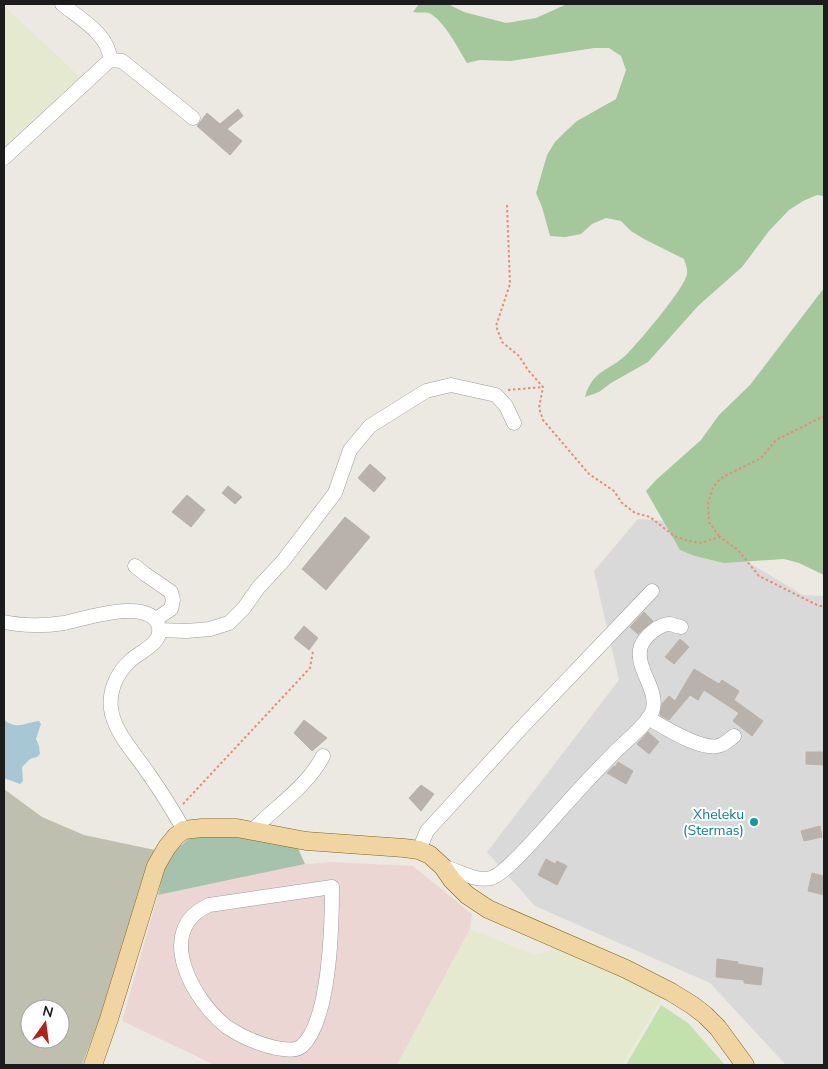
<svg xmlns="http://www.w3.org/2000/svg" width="828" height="1069" viewBox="0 0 828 1069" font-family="'Nunito Sans',sans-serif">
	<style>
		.residential { fill: #dad9d9 }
		.commercial { fill: #ebd6d3 }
		.construction { fill: #bebfaf; fill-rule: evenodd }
		.farmland { fill: #e5e9cf }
		.grass { fill: #c3e1ad }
		.forest { fill: #a5c79c }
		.cemetery { fill: #a6c2ac }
		.water { fill: #a7c7d5 }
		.building { fill: #b9b2ac; stroke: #bcb1a7 }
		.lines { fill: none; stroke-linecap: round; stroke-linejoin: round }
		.minor-casing { stroke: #9d9d9d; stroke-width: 15 }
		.major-casing { stroke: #836511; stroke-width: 19 }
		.path { stroke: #e98b76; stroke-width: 2; stroke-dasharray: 2.5 2.5; stroke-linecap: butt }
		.minor { stroke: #fff; stroke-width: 14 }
		.major { stroke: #f0d5a3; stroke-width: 18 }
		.culture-dot { fill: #0f9aa8; stroke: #fff; stroke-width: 2 }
		.labels { text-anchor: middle; stroke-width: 4; stroke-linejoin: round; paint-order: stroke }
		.culture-label { font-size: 14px; fill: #0d838f; stroke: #fff; text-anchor: end }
	</style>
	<rect width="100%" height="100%" fill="#ece9e2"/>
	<!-- residential -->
	<path class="residential" d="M638 519 669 521 716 543 803 595 824 596V1065L785 1064 710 983 535 906 487 852 619 680 594 571Z"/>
	<!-- commercial -->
	<path class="commercial" d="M332 862 413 866 472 914 470 929 397 1065H215L122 1021 158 895 305 864Z"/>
	<!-- construction -->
	<path class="construction" d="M4 789 42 817 84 835 155 850 141 885 116 974 82 1065H4ZM30 1009H60V1039H30Z"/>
	<!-- farmland -->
	<path class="farmland" d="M4 6 80 77 4 146Z
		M470 929 535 955 544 953 559 946 663 996 622 1065H397Z"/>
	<!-- grass -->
	<path class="grass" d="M661 1005 688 1023 725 1065H626Z"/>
	<!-- forest -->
	<path class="forest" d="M419 4H448L464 12 506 23 536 18 567 4H824V196L817 195 803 201 789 210 769 231 742 267 698 306 648 362 611 383 599 392 585 397C593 369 610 371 627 354 639 342 685 288 687 274 688 269 685 263 684 259L644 239 631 231 621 221 606 218 592 224 581 234 565 237 550 236 542 207 536 193 547 155 555 142 566 131 577 121 616 99 626 70 621 56 609 48H594L511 61 480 60 467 63C459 50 444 20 429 13 425 12 417 13 413 12Z
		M824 288V575L799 563 784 559 724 563 695 556 680 550 646 491 656 480 701 440 719 415 750 385Z"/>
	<!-- cemetery -->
	<path class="cemetery" d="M215 832 297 846 305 864 158 895 164 867 178 848 191 837Z"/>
	<!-- water -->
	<path class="water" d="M4 720C18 730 23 723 39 721L41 724 36 739 39 746 40 754 37 757 30 759 22 767 23 781 20 784 4 778Z"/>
	<!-- building -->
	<path class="building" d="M238 109 243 116 227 129 242 141 230 155 197 126 207 113 220 124Z
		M370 464 386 478 374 492 358 478Z
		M228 486 242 497 235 504 222 493Z
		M187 495 205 510 191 527 172 512Z
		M345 517 370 537 326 590 302 569Z
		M644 612 653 621 638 634 630 627Z
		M304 626 318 638 309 650 294 638Z
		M680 639 689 647 674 664 665 657Z
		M694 669 719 684 722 680 739 691 734 700 763 721 752 736 733 721 739 713 704 690 698 700 690 695 669 720 660 715 662 704 669 696 675 701Z
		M304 720 327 738 312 751 294 733Z
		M648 732 659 742 649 754 637 744Z
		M806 752H824V765L806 764Z
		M618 762 633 771 626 784 607 773 614 766 615 767Z
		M421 785 434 794 421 811 409 798Z
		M820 826 822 837 804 841 801 831Z
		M546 859 555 864 557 861 567 866 557 885 538 875Z
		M812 873 824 876V895L808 891Z
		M717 959 738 962V964L763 968 761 985 744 983V980L716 977Z"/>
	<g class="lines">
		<defs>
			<path id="minor" d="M62 4C79 18 110 35 110 60
				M4 158 110 60 122 61 193 118
				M135 566 145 574 171 592 173 600 171 609 156 619
				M4 622C22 626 46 626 64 623 85 619 151 596 159 627 163 643 141 651 131 660 116 673 107 694 112 714 117 735 136 755 148 773 161 791 173 811 184 830
				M159 630 187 631 210 629 229 623 244 608 258 588 283 561 335 493 350 450 370 426 426 391 451 385 496 395 506 406 514 423
				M648 718C664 727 704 753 721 745 726 743 730 739 734 736
				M252 831C276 806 307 787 323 756
				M419 850 427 831 524 725 652 591
				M443 867C459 870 474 882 491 878 507 874 552 819 566 804 581 787 597 770 613 754 623 743 650 723 653 709 658 688 634 667 641 646 645 636 659 624 670 624 673 625 677 626 681 627
				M332 887C332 925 330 1020 302 1046 295 1052 284 1049 276 1048 258 1044 242 1037 227 1027 193 1001 153 930 209 905Z"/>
			<path id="major" d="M93 1065 109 1019 156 866 167 847 176 836 184 830 202 828H237L306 841 404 848 419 850 430 855 443 867 452 880 467 895 488 909 626 969 671 992 692 1005 705 1015 718 1028 745 1065"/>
		</defs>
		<!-- minor casing -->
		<use href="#minor" class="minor-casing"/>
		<!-- major casing -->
		<use href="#major" class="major-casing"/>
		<!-- path -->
		<path class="path" d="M507 205 510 284 496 326 502 342 519 356 528 370 543 387 539 408 543 420 589 474 614 491 622 503 635 513 650 517 674 536 689 541 701 543 720 537 738 550 759 576 819 606H824
			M508 390 543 387
			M719 536 709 522 708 504 713 487 721 478 761 458 776 440 824 416
			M183 804 310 668 313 651"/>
		<!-- minor -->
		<use href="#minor" class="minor"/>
		<!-- major -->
		<use href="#major" class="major"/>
	</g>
	<!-- markers -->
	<circle class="culture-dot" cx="754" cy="822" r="5"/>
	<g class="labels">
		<!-- culture labels -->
		<g class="culture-label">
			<text x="744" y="819">Xheleku<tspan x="744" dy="16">(Stermas)</tspan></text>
		</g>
	</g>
	<!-- border -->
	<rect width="828" height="1069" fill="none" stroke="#1c1c1c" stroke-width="10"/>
	<!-- north arrow -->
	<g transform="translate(45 1024) rotate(14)"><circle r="24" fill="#ffffff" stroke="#a4a4a4"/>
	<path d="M0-4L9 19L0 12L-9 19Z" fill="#b12216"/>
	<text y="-8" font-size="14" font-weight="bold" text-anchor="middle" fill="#1c1c1c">N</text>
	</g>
</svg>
